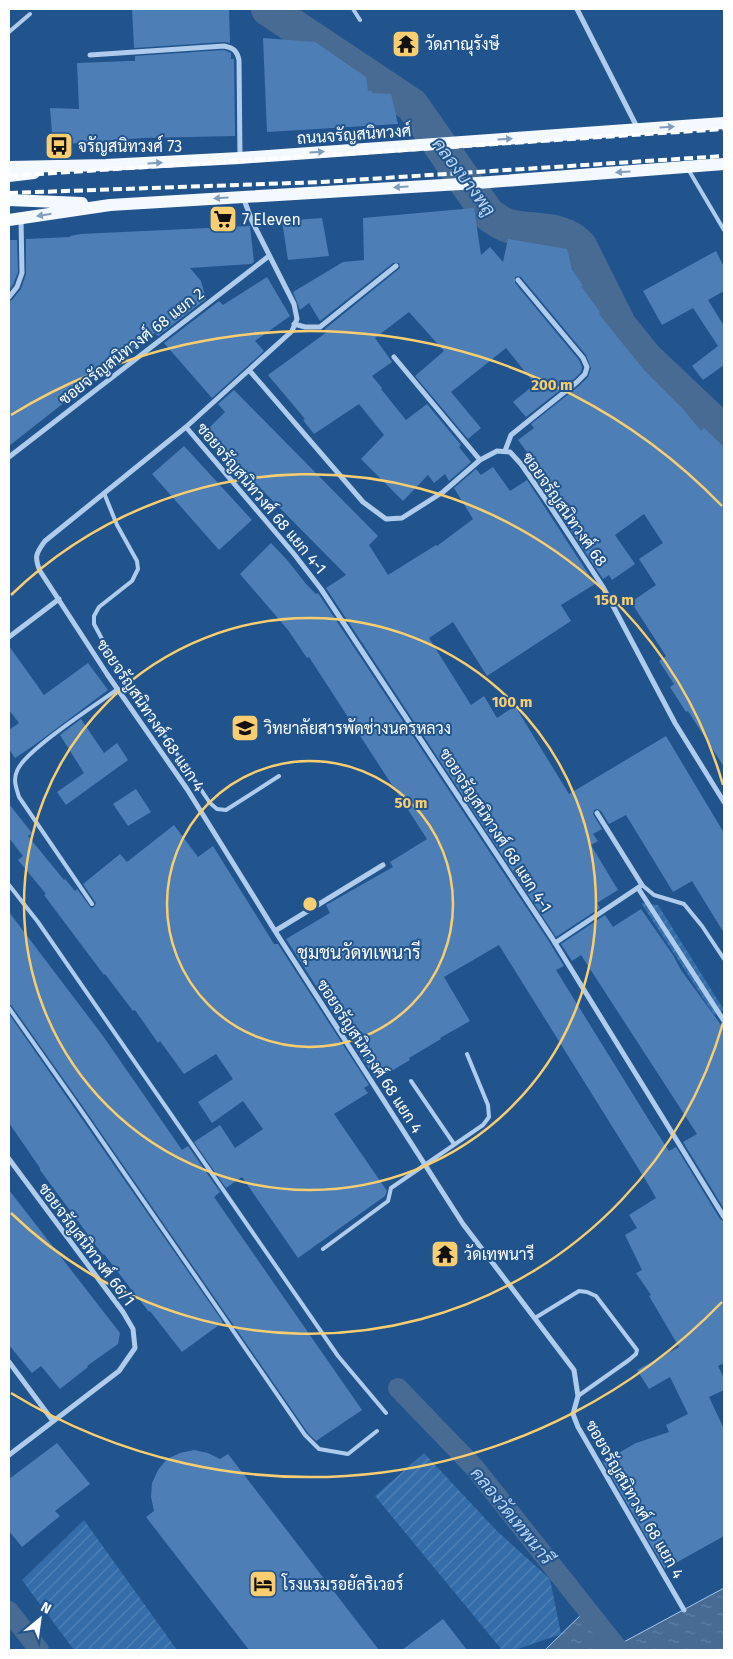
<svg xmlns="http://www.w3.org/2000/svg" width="733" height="1659" viewBox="0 0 733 1659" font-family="'Fira Sans',Sarabun,sans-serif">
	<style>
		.garden { fill: url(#garden-furrows) }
		.water { fill: url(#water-ripples); stroke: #a3c7ed }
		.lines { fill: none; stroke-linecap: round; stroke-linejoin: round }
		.canal { stroke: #486b94; stroke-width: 20 }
		.river { stroke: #486b94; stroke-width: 34 }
		.building { fill: #4d7fb6 }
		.service { stroke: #afccec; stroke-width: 4 }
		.minor { stroke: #afccec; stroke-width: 5 }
		.primary { stroke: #f4f8ff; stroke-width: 12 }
		.rail { stroke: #fff; stroke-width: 4; stroke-dasharray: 9 4; stroke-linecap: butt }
		.oneway { fill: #809dc0 }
		.ring { fill: none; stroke: #f9ce70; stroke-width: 2.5 }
		.labels { text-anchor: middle; stroke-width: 4; stroke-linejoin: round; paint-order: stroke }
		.poi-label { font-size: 16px; fill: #fff; stroke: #21538d; text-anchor: start }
		.street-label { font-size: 16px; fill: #fff; stroke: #21538d }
		.water-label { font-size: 18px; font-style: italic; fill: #bbd6f3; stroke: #21538d }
		.neighbourhood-label { font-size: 18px; fill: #fff; stroke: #21538d }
		.centre { fill: #f9ce70; stroke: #21538d; stroke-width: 2.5 }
		.ring-label { font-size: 15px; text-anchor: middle; font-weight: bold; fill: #f9ce70; stroke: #21538d; stroke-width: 4; stroke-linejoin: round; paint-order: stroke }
	</style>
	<defs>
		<pattern id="garden-furrows" width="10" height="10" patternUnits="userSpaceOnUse" patternTransform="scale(1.25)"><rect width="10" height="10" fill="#346daa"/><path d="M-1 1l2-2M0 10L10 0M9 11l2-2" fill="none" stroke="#5283b7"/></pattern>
		<pattern id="water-ripples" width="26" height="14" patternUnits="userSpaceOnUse" patternTransform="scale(1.25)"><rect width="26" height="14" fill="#486b94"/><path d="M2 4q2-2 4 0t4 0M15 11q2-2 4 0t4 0" fill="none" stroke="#6381a4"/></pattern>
	</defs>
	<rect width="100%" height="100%" fill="#21538d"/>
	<!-- garden -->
	<path class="garden" d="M641 903 658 905 724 1010 714 1015Z
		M424 1453 496 1530 550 1579 561 1634 515 1650H502L375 1496Z
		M84 1520 177 1650H74L22 1580Z"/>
	<!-- water -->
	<path class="water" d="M724 1588V1650H545L589 1607 620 1644Z"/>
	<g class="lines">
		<!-- canal -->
		<path class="canal" d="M398 1388 474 1467 619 1650
			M9 1611 39 1650"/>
		<!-- river -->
		<path class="river" d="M268 9 412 105 488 214C495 219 501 224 509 226 533 232 562 226 580 246L620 326 646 358 724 432"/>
	</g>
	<!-- building -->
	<path class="building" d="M132 9H229L230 43 224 42 134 48Z
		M263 38 315 42 366 77 368 91H372V93L391 94 398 124 267 132Z
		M224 50 231 53V59H234L235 136 143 138 53 145 50 108 79 109 77 63 129 61H135V56Z
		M474 208 481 255 490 247 503 262 508 239 567 249 572 269 583 286H581L600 312 599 314 627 349 645 371 684 410 701 431 704 428 724 447V767L688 711 686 712 670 687 674 684 659 661 666 656 631 602 656 585 639 559 663 543 644 514 615 535 635 564 612 580 609 575 603 579 534 475 540 470 518 440 534 428 531 424 580 385 588 377 591 368 586 355 521 277 518 276 515 277V283L579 360 582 367 581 372 574 379 526 417 513 402 535 384 506 348 451 392 481 428 468 439 415 376 444 351 409 312 375 338 392 362 372 376 382 388 381 389 406 420 427 404 461 445 459 447 471 462 449 481 445 474 434 483 428 475 403 501 361 459 384 435 359 404 314 434 303 420 305 419 268 375 327 332 325 329 400 268 399 263H393L320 321 309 303 300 310 293 292 343 262 364 260 363 218Z
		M322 218 329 256 288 260 282 221Z
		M250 226 254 262 251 264 190 268 201 281 206 299 158 336 155 333 131 350 9 446V301L12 300 21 289 26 274V239L70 237V236L81 234Z
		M9 240H17L18 272 13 285 9 290Z
		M716 251 724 267V291L708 300 724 326V365L703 380 692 366 718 346 693 308 662 325 643 291Z
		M267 277 290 316 255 341 264 351 212 398 164 343 219 301 223 305Z
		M234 390 378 536 369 545 388 575 436 545 437 546 473 519 454 488 476 469 481 475 493 467 510 491 527 480 595 584 561 605 571 621 487 676 453 622 429 638 471 705 484 696 497 718 515 706 569 794 666 736 724 833V933L692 881 673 892 626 815 609 824 601 811 597 809 594 810 593 814 602 829 593 834 598 841 591 845 618 890 597 903 600 908 556 937 326 588 346 575 205 432 225 412 218 404Z
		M184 446 252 520 219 550 152 474Z
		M271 543 288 561 306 584 316 594 318 593 548 940 564 966 556 970 652 1125 669 1151 676 1147 720 1219 724 1221V1363L718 1366 724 1378V1390L709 1397 724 1429V1536L665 1569 603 1462 636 1443 669 1432 666 1425 688 1414 670 1377 649 1389 637 1370 679 1347 649 1296 651 1295 636 1273 642 1270 625 1235 637 1228 629 1215 656 1198 648 1184 499 945 444 977 470 1021 440 1038 441 1039 409 1058 410 1060 376 1080 286 939 330 913 326 905 393 867 390 862 427 839 309 657 307 658 288 630 240 574Z
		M9 646 44 695 88 663 108 690 33 746 15 758 9 749V730L19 723 9 710Z
		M81 719 104 753 117 743 128 760 66 805 57 792 84 773 60 735Z
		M136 789 151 812 128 826 113 804Z
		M9 804 32 833 28 836 64 880 65 879 75 891 77 889 91 908 94 907 96 903 83 884 120 854 127 862 174 825 198 857 213 846 274 944H278L369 1085 364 1088 368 1093 334 1114 387 1191 385 1196 298 1258 242 1177 226 1188 194 1142 220 1125 235 1148 263 1129 243 1101 212 1123 198 1102 233 1079 216 1054 184 1074 160 1041 158 1043 135 1010 133 1011 105 974 104 975 44 895 46 894 18 860 23 856 9 838Z
		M641 909 673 955 681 970 724 1029V1209L683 1142 697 1134 581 955 572 961 561 944 605 915 613 927Z
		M9 912 103 1036 182 1150 188 1146 220 1192 214 1197 362 1410 316 1441 308 1433 81 1104 12 1006 9 1004Z
		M9 1014 223 1322 182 1352 150 1311 149 1312 135 1294 104 1254 103 1255 40 1170V1168L9 1123Z
		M9 1190 120 1333 118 1344 87 1366 88 1367 60 1389 41 1366 32 1373 9 1345Z
		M57 1443 90 1484 55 1511 60 1516 22 1547 9 1531V1479Z
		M194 1450 208 1453 220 1459 228 1454 379 1650H249L146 1517 154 1511 151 1497 152 1483 158 1470 167 1459 180 1453Z
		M443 1619 467 1650H402Z"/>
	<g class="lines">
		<!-- service -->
		<path class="service" d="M353 9 360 20
			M9 32 30 14
			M688 169 724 230
			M104 493 117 525 137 561 138 569 132 581 99 607 94 616V624L111 656 210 803 217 809 226 810 279 776
			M9 885 38 922 338 1356 386 1413
			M642 885 654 895 684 904 702 926 724 959
			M92 904 19 797C16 787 13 780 17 771 24 751 97 704 118 689
			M9 1008 78 1106 305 1435 319 1449 348 1454 377 1431
			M411 1081 454 1144
			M323 1249 388 1201 391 1188 483 1125 489 1117 488 1105 467 1054
			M535 1318 579 1291 587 1292 596 1296 637 1350 636 1354 629 1360 578 1396"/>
		<!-- minor -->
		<path class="minor" d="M577 9 638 129
			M90 55 224 46C234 48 237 51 239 60L240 157
			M243 197 252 221 294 304 297 319 292 331 249 370 363 502 386 519 402 518 443 492 480 460 497 451 510 452 521 464 550 506 603 587 675 723 724 802
			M9 297 17 287 22 273 21 219
			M294 324 305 327H320L396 266
			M394 357 480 460
			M249 370 186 427 45 541C36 553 34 557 40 571L107 674 187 789 275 931 463 1224 574 1370 578 1396 573 1414 578 1427 684 1610
			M186 427 294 554 321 589 552 938 724 1217
			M505 451 511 435 577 382 585 374 587 367 583 358 518 280
			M9 457 269 256
			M9 637 59 599
			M638 888 724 1021
			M275 931 383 865
			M555 943 642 885 597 813
			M9 1159 123 1312 133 1329 135 1348 119 1371 9 1455
			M9 1362 53 1421"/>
		<!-- primary -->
		<path class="primary" d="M9 167 106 165 240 158 724 123
			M9 176 34 173
			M9 200 82 203
			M9 220 110 205 477 183 724 164"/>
		<!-- rail -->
		<path class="rail" d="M9 176 724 129
			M9 193 322 182 724 156"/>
	</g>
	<!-- one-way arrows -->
	<defs><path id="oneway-solid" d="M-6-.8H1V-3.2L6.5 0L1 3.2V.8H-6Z" transform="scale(1.25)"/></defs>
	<g class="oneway">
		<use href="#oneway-solid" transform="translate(667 127) rotate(-4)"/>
		<use href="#oneway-solid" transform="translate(505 139) rotate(-4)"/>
		<use href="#oneway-solid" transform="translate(317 152) rotate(-4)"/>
		<use href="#oneway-solid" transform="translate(155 163) rotate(-3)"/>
		<use href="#oneway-solid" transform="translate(623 172) rotate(176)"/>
		<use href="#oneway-solid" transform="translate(401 187) rotate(177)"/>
		<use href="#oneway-solid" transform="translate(221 198) rotate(176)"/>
		<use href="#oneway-solid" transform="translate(44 215) rotate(171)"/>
	</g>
	<!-- distance rings -->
	<g class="ring">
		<circle cx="310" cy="904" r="143"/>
		<circle cx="310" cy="904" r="286"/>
		<path d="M723 1023A430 430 0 0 1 11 1213M11 595A430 430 0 0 1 723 785"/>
		<path d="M722 1302A573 573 0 0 1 11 1393M11 415A573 573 0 0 1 722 506"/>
	</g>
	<!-- icons -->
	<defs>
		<symbol id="temple-square" viewBox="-11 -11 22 22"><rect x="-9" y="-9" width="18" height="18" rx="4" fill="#f9ce70" stroke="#21538d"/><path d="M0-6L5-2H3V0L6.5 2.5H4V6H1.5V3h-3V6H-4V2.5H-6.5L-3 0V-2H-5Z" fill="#111"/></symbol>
		<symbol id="bus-square" viewBox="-11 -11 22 22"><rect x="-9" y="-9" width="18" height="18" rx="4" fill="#f9ce70" stroke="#21538d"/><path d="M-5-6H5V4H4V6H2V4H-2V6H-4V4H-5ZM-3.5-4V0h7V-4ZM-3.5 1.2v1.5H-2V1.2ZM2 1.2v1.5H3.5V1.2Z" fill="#111"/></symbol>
		<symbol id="supermarket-square" viewBox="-11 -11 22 22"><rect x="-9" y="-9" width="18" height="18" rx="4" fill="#f9ce70" stroke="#21538d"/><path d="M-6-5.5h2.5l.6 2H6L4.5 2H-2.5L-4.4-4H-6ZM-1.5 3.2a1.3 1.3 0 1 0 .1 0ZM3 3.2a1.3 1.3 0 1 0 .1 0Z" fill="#111"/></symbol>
		<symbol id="university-square" viewBox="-11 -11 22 22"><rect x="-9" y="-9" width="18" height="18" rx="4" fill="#f9ce70" stroke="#21538d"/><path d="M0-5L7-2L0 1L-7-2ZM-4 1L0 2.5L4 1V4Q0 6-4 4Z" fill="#111"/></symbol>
		<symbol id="hotel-square" viewBox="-11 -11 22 22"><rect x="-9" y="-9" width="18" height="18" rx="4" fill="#f9ce70" stroke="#21538d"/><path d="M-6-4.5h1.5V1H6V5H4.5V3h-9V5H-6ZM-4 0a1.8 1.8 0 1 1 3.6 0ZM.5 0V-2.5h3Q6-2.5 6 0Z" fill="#111"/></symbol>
	</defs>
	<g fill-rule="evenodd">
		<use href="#temple-square" x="390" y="28" width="32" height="32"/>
		<use href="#bus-square" x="43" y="130" width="32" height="32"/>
		<use href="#supermarket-square" x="207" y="203" width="32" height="32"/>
		<use href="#university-square" x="229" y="712" width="32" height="32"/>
		<use href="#temple-square" x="429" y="1238" width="32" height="32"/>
		<use href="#hotel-square" x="247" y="1568" width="32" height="32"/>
	</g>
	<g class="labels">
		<!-- poi labels -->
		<g class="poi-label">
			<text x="425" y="50">วัดภาณุรังษี</text>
			<text x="78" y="152">จรัญสนิทวงศ์ 73</text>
			<text x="242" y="225">7 Eleven</text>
			<text x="264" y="734">วิทยาลัยสารพัดช่างนครหลวง</text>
			<text x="464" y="1260">วัดเทพนารี</text>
			<text x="282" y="1590">โรงแรมรอยัลริเวอร์</text>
		</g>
		<!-- street labels -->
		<g class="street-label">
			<text transform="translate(354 134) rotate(-4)" y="6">ถนนจรัญสนิทวงศ์</text>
			<text transform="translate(131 346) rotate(-38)" y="6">ซอยจรัญสนิทวงศ์ 68 แยก 2</text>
			<text transform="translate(262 498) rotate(50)" y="6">ซอยจรัญสนิทวงศ์ 68 แยก 4-1</text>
			<text transform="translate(565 509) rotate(55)" y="6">ซอยจรัญสนิทวงศ์ 68</text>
			<text transform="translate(151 715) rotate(56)" y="6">ซอยจรัญสนิทวงศ์ 68 แยก 4</text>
			<text transform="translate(496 830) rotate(57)" y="6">ซอยจรัญสนิทวงศ์ 68 แยก 4-1</text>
			<text transform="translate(370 1056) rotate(57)" y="6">ซอยจรัญสนิทวงศ์ 68 แยก 4</text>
			<text transform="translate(87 1244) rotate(53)" y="6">ซอยจรัญสนิทวงศ์ 66/1</text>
			<text transform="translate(635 1499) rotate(60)" y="6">ซอยจรัญสนิทวงศ์ 68 แยก 4</text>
		</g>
		<!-- water labels -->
		<g class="water-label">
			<text transform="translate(464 177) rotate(53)" y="6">คลองบางพลู</text>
			<text transform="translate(512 1516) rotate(51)" y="6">คลองวัดเทพนารี</text>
		</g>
		<!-- neighbourhood labels -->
		<g class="neighbourhood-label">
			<text x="359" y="959">ชุมชนวัดทเพนารี</text>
		</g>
	</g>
	<circle cx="310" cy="904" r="8" class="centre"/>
	<g class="ring-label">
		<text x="552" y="390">200 m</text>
		<text x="614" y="605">150 m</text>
		<text x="512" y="707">100 m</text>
		<text x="411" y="808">50 m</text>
	</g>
	<!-- border -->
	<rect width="733" height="1659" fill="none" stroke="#ffffff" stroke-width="20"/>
	<!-- north arrow -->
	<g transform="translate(40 1619) rotate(29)" stroke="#21538d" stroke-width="4" paint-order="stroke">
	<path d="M0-4L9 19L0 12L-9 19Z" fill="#ffffff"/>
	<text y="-8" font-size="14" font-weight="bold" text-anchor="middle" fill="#ffffff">N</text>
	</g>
</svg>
